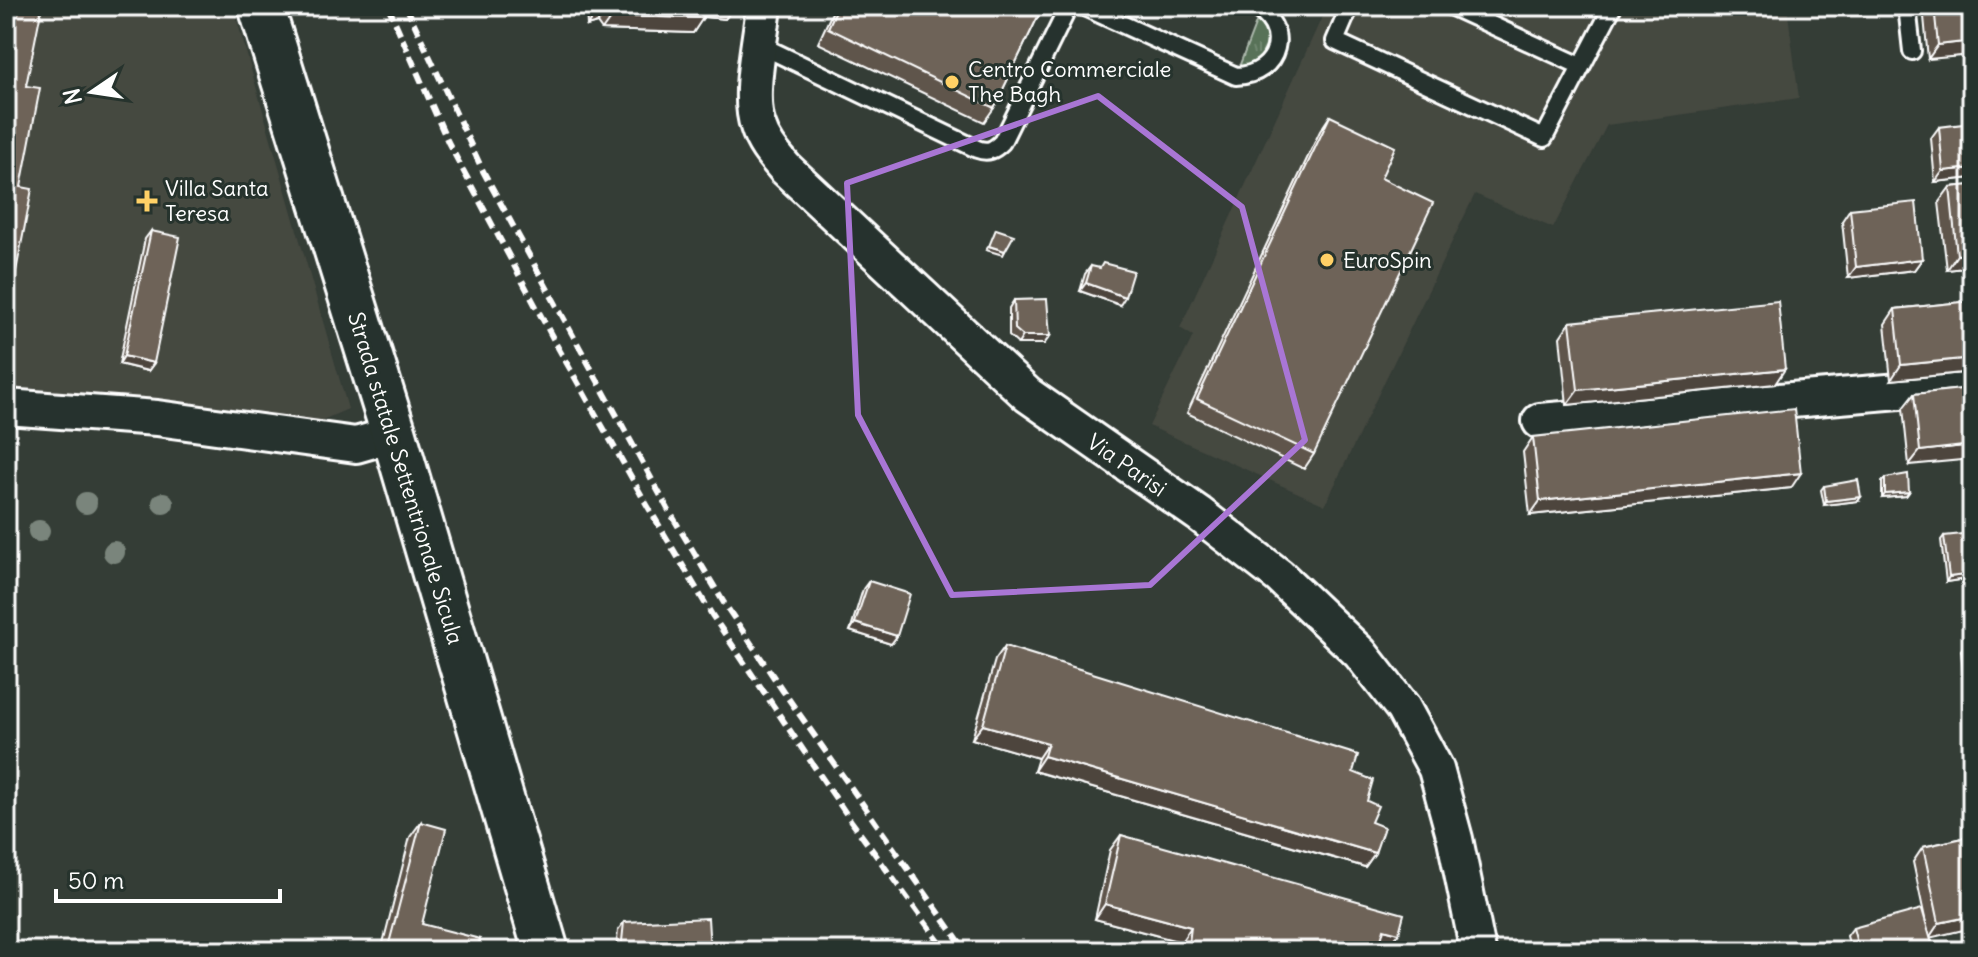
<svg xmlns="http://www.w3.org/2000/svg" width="1978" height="957" viewBox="0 0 1978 957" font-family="Delius,sans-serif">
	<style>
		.built { fill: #454840 }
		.grass { fill: url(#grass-tufts); stroke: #acb8ac; stroke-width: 2 }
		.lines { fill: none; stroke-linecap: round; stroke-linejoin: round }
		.lane-casing { stroke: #fff; stroke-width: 22 }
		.street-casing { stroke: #fff; stroke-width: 40 }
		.secondary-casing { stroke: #fff; stroke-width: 50 }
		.lane { stroke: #26332d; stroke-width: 16 }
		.street { stroke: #26332d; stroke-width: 34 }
		.secondary { stroke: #26332d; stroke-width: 44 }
		.rail { stroke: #fff; stroke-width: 6; stroke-dasharray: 12 6; stroke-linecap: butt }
		.tree { fill: #7a857b }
		.wall { fill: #5f554c; stroke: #fff; stroke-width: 2 }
		.shaded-wall { fill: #4d453e; stroke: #fff; stroke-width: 2 }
		.building { fill: #6e6358; stroke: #fff; stroke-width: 2 }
		.marked { fill: none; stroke: #a976d5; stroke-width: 6; stroke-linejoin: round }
		.poi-dot { fill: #ffd166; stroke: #26332d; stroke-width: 3 }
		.labels { text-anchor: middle; stroke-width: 6; stroke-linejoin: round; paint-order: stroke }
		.poi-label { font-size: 22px; fill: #fff; stroke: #26332d; text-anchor: start }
		.street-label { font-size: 22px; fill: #fff; stroke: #26332d }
	</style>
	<defs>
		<pattern id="grass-tufts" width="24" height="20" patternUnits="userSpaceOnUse" patternTransform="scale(2)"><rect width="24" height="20" fill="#587258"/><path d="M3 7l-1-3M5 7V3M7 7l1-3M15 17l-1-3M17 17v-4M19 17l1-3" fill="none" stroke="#718771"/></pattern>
	</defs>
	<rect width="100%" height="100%" fill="#343d36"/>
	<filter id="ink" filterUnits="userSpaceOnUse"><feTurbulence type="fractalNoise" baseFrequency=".0125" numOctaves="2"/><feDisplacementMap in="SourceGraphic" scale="16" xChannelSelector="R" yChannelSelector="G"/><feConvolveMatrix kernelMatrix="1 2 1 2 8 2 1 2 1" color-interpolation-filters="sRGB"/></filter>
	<g filter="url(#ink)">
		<!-- built -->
		<path class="built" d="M6 6H233L348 409 313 424 6 396Z
			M1327 6H1787L1799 98 1607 125 1553 228 1475 194 1325 505 1149 426 1193 336 1180 328Z"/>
		<!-- grass -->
		<path class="grass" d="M1257 20C1271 34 1269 51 1255 63L1239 67Z"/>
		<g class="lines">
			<defs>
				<path id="lane" d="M1082 6 1236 76C1280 75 1293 26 1252 6
					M1350 6 1335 41 1544 138 1613 6
					M1450 6 1581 66
					M1907 6 1912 51
					M760 45 977 149C988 153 994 150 1002 142L1069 6"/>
				<path id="street" d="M764 6C761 39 747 95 758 126 763 143 774 155 785 168L1028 395 1199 514 1279 576 1360 653 1403 708 1436 769 1455 839 1478 951
					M6 407 157 418 356 445 394 434
					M1540 421 1972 385"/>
				<path id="secondary" d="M261 6 394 434 546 951"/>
			</defs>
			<!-- lane casing -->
			<use href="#lane" class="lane-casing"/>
			<!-- street casing -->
			<use href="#street" class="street-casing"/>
			<!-- secondary casing -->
			<use href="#secondary" class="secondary-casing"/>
			<!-- lane -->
			<use href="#lane" class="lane"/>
			<!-- street -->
			<use href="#street" class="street"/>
			<!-- secondary -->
			<use href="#secondary" class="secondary"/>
			<!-- rail -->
			<path class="rail" d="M388 6 448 142 556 344 647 505 712 615 851 821 946 951
				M406 6 483 171 668 509 724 603 783 691 966 951"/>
		</g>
		<!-- trees -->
		<g class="tree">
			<circle cx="86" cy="503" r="11"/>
			<circle cx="163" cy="503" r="11"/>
			<circle cx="39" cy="531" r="11"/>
			<circle cx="114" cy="552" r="11"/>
		</g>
		<!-- wall -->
		<path class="wall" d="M586 6H735L725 19 703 17 693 33 602 30 597 23 587 26Z
			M835 6H1043L994 108 984 122 818 43Z
			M1923 6H1972L1928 59Z
			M1330 116 1381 178 1314 454 1304 469 1187 413 1320 131Z
			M1939 127 1972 178 1935 182 1931 138Z
			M1972 185V267L1947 270 1939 202 1950 187Z
			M1850 209 1922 259 1914 270 1848 278 1842 221Z
			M151 231 154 363 148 371 119 364 145 239Z
			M1091 266 1120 305 1080 291 1085 274Z
			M1014 300 1050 336 1044 344H1018L1009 336V308Z
			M1972 301V372L1891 380 1885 324 1895 309Z
			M1570 322 1775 384 1567 405 1560 337Z
			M1972 388 1909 465 1903 408 1914 394Z
			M1533 437 1791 488 1530 515 1523 452Z
			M1885 478 1909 492 1906 496 1882 498V482Z
			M1824 486 1858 501 1824 505 1821 490Z
			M1944 536 1972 578 1946 582 1941 540Z
			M869 581 897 636 891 644 850 631 863 589Z
			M1971 635H1972L1971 762 1961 650Z
			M1005 646 1353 772 1367 801 1371 822 1375 853 1365 867 1034 771 1038 758 972 739 995 660Z
			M421 822 422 924 477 951H381L410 837Z
			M1121 835 1399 933 1389 947 1380 945 1378 951H1179L1181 942 1095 919 1110 850Z
			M1972 836V928L1930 937 1934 951H1851L1847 936 1853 928 1926 923 1913 862 1923 847Z
			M624 922 710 951H616L618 930Z"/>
		<!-- shaded-wall -->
		<path class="shaded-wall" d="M700 6H735L725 19 693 16Z
			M607 9 597 23 587 26 597 11Z
			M612 16 703 18 693 33 602 30Z
			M1972 41V55L1928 59 1938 45Z
			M1972 168V178L1935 182 1943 171Z
			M989 246 1005 251 1003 255 986 250Z
			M1972 253V267L1947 270 1957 255Z
			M1922 259 1914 270 1848 278 1856 267Z
			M1086 283 1125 297 1120 305 1080 291Z
			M1023 336H1050L1044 344H1018Z
			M124 356 154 363 148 371 119 364Z
			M1972 358V372L1891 380 1901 365Z
			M1785 369 1775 384 1567 405 1578 390Z
			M1972 445V459L1909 465 1920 451Z
			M1801 473 1791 488 1530 515 1540 501Z
			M1909 492 1906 496 1882 498 1885 494Z
			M1861 497 1858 501 1824 505 1826 501Z
			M1972 574V578L1946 582 1949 577Z
			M855 623 897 636 891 644 850 631Z
			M983 725 1048 743 1038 758 972 739Z
			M1044 756 1375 853 1365 867 1034 771Z
			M1105 904 1191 927 1181 942 1095 919Z
			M1972 916V928L1929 938 1939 923Z
			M1384 929 1399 933 1389 947 1374 944Z"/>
		<!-- building -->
		<path class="building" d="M6 6H42L26 86 40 88 21 187 32 189 11 297 6 296Z
			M597 6H703V18L612 16 607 9 597 11Z
			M838 6H1043L994 108 828 28Z
			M1934 6H1972V41L1938 45Z
			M1330 116 1395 147 1381 178 1433 203 1314 454 1197 399Z
			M1972 123V168L1943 171 1939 127Z
			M1972 185V253L1957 255 1950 187Z
			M1916 202 1922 259 1856 267 1850 209Z
			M996 229 1014 235 1005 251 989 246Z
			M151 231 180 237 154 363 124 356Z
			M1103 263 1133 271 1125 297 1086 283 1091 266 1100 268Z
			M1047 299 1050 336H1023L1015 329 1014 300Z
			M1778 301 1785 369 1578 390 1570 322Z
			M1972 301V358L1901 365 1895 309Z
			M1972 388V445L1920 451 1914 394Z
			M1794 409 1801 473 1540 501 1533 437Z
			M1908 474 1909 492 1885 494V478Z
			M1858 480 1861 497 1826 501 1824 486Z
			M1972 533V574L1949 577 1944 536Z
			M869 581 910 594 897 636 855 623Z
			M1005 646 1358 755 1353 772 1373 780 1367 801 1378 806 1371 822 1384 827 1375 853 1044 756 1048 743 983 725Z
			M421 822 446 829 422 924 480 939 477 951H387Z
			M1121 835 1404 914 1399 933 1384 929 1378 951H1188L1191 927 1105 904Z
			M1972 836V916L1939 923 1923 847Z
			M1922 909 1934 951H1859L1853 928Z
			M708 918 710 951H621L624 922Z
			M89 944 122 951H87Z"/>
	</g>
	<!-- marked area -->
	<path class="marked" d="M1098 96 1242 207 1305 440 1150 585 952 595 858 415 847 183Z"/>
	<!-- markers -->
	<g class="poi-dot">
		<circle cx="952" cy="82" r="8"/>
		<path d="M143 189h8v8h8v8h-8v8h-8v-8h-8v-8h8z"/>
		<circle cx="1327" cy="260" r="8"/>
	</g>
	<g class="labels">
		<!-- poi labels -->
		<g class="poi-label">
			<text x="968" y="77">Centro Commerciale<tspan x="968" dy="25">The Bagh</tspan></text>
			<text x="165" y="196">Villa Santa<tspan x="165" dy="25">Teresa</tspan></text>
			<text x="1343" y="268">EuroSpin</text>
		</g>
		<!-- street labels -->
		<g class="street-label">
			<text transform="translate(1127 465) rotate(35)" y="8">Via Parisi</text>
			<text transform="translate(406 478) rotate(73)" y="8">Strada statale Settentrionale Sicula</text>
		</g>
	</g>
	<!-- margin -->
	<rect width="1978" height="957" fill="none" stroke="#26332d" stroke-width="32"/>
	<rect x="16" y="16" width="1946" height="925" fill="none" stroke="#fff" stroke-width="3" filter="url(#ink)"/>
	<!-- north arrow -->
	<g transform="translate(92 92) rotate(257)" stroke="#26332d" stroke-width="6" paint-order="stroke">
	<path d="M0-6L14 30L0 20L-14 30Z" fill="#ffffff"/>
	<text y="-12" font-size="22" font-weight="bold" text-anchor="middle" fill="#ffffff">N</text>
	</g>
	<!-- scale -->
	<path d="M56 889v12h224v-12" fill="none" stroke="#ffffff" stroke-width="4"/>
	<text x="68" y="889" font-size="24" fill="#ffffff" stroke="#26332d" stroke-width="6" paint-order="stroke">50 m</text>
</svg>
